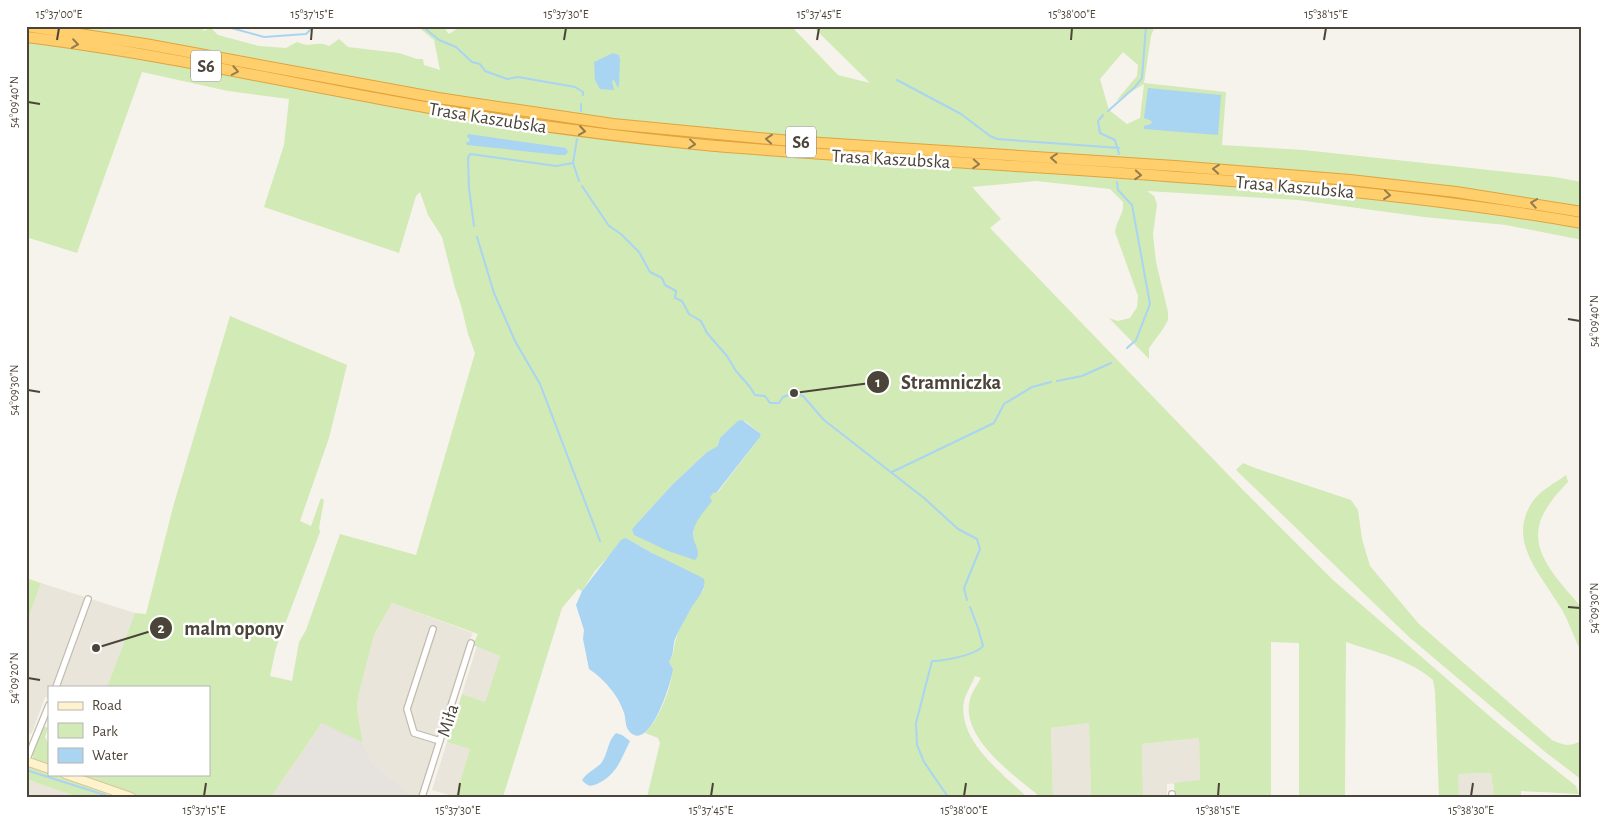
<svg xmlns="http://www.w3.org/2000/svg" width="1608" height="823" viewBox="0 0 1608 823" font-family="'Alegreya Sans',sans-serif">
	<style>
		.residential { fill: #eae5da }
		.industrial { fill: #e6e2dd }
		.green { fill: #d2eab5; fill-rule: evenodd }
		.water { fill: #a9d4f2 }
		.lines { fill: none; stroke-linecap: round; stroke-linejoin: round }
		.stream { stroke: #a9d4f2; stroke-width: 2 }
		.minor-casing { stroke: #c2bbae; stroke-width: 8 }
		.secondary-casing { stroke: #d6c79b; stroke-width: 10 }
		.motorway-casing { stroke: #e0a43c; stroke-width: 12 }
		.minor { stroke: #fff; stroke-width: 5.5 }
		.secondary { stroke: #fff3cd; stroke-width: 8 }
		.motorway { stroke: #ffcf6e; stroke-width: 10 }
		.oneway { stroke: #937c4e }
		.ticks { fill: none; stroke: #4b4439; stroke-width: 2 }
		.labels { text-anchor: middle; stroke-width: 5; stroke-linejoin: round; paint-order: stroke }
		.shield { fill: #fff; stroke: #817c74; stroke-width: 1 }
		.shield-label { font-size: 18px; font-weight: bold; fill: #4b4439 }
		.street-label { font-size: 19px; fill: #4b4439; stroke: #fff }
		.leader { fill: none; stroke: #4b4439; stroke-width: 2 }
		.callout-dot { fill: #4b4439; stroke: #fff; stroke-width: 2 }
		.mark-label { font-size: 15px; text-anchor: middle; font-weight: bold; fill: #fff }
		.callout-label { font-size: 20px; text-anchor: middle; font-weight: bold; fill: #4b4439; stroke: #fff; stroke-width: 5; stroke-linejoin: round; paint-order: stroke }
		.neatline { fill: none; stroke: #4b4439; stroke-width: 2 }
		.ticks-label { font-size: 12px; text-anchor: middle; fill: #4b4439 }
	</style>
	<rect width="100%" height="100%" fill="#f6f3ec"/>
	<!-- residential -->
	<path class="residential" d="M41 583 135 613 107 687H49V698L45 697 32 733 26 735V615H29Z
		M392 603 473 633 469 642 419 797H415L372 764 363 743 357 709 358 697 374 635Z
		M477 646 500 656 485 702 462 694Z
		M1089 723 1091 797H1053L1051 728Z
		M1199 738 1200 781 1167 784V797H1143L1142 744Z
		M447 742 470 749 455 797 432 790Z
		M1491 773 1494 797H1459L1457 774Z
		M26 779 59 790 78 797H26Z"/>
	<!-- industrial -->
	<path class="industrial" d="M323 722 363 743 372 764 415 797H271Z"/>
	<!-- green -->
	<path class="green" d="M26 26H204L203 31 211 28 218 35 259 46 286 48 297 42C313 49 315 40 329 46L339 39 348 47 399 53 417 59H423L424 65 440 70 434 40 417 26H443L449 34 461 26H791L838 75 870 83 812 26H1155L1151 36 1144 83 1226 92 1222 145 1304 150 1555 177 1582 182V240L1506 225 1424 217 1298 200 1147 191 1154 196 1157 204 1153 234 1156 262 1168 312V320L1163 329 1149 348V359L1109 318 1118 321 1130 318 1137 307 1138 296 1115 232C1117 218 1124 216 1123 202L1110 189 1036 181 972 187 1001 219 990 228 1244 491 1333 580 1501 726 1576 786 1579 794 1521 791V797H1494L1491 773 1458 774 1459 797H1439L1435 691 1433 680C1409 659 1375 652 1346 642L1345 797H1299V643L1271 642V797H1175L1174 783 1200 780 1199 738 1142 744 1143 797H1091L1089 723 1051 728 1053 797H1040C1015 776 959 737 970 699 972 692 977 685 981 678L975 676C972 684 966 693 964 701 957 740 1002 773 1027 797H647L660 743 658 738 645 733C659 720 671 688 673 669L669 662C675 653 673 648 676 639 681 622 693 604 704 589L652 553 626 538 595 571 582 591 578 589 562 608 503 797H455L470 749 447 742 462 694 485 702 500 656 473 645 478 634 392 603 374 635 358 697 357 709 363 743 322 723 271 797H139L73 774H209V687H107L135 613 146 614 173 507 230 316 347 365 329 438 300 521 311 526 321 498 324 500 319 528 320 532 276 648 270 676 292 681 299 642 306 630 340 534 416 555 475 353 468 334 461 305 455 288 442 237 428 215 420 192 416 196 399 253 264 207 284 145 289 99 228 91 142 72 77 253 26 237ZM1123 52 1138 65 1137 76 1116 101 1144 84 1140 118 1127 124 1109 110 1100 79ZM745 421 761 434 760 437 718 492H713C705 504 693 522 693 536 693 545 696 550 695 559L651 543 632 529 672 485 707 452 719 446V441Z
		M1243 463 1255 468 1351 500 1358 510 1362 539 1370 566 1419 624 1552 740C1564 746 1571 747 1582 740V780L1544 751 1409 637 1236 470Z
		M1566 475 1568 482C1530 521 1528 544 1563 586 1568 593 1579 602 1582 611 1584 619 1582 643 1582 653 1573 637 1568 617 1557 602 1538 571 1507 539 1533 501 1541 490 1555 483 1566 475Z
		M26 578 41 583 29 616 26 615Z
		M43 726 48 728 45 737 49 745V766L34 761 32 755Z
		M26 765 49 772V774H55L105 791 108 797H78L26 779Z"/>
	<!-- water -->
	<path class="water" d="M613 53 619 55 620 59 619 86 618 88 614 80 612 81 614 90 600 89 595 80 594 62Z
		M1148 88 1221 95 1218 135 1144 129V126L1151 124 1152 121 1144 118Z
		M468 134 566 148 568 152 565 155H560L467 145 466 142H469L470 139 467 137Z
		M742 420 761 434 760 437 717 492 713 493 710 497 712 501C705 511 695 520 693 533 692 543 703 552 695 560L668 551 634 535 632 529 672 485 707 452 718 446 720 438 738 421Z
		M626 538 652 553 697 575 704 579C707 590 695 601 690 610 685 620 679 629 675 639 672 648 675 652 669 662L673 669C672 681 649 755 629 731 625 727 626 719 624 713 619 696 604 679 589 669L583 639 584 630 576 605 582 591 621 540Z
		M616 733 622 735 630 741C621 759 617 774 599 783 590 787 588 787 582 780 588 771 598 768 602 762 608 753 608 740 616 733Z"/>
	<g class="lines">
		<!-- stream -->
		<path class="stream" d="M224 26 264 37 306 34 314 26
			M422 26 439 40 456 47 472 62 480 64 485 71 507 79 518 77 575 87 583 92V95
			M897 80 961 114 990 136 997 139 1119 148
			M581 111V104
			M1108 111 1135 87 1142 78 1146 26
			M1103 115 1098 121 1100 133 1115 140 1119 154
			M577 139 573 163 579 181
			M1117 182 1118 190 1132 205 1150 304 1136 340 1127 348
			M582 186 609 226 621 234 639 252 650 272 662 278 665 285 676 291 675 298 682 301 689 314 701 321 707 333 727 356 736 371 750 387 755 395 765 396 770 403H779L783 397 794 393 803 396 824 420 924 498 958 529 977 539 980 549 964 588 967 600
			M474 226 469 188 468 158 470 154 556 166 573 163
			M477 237 494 293 515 341 540 384 600 541
			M1057 381 1082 376 1111 363
			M892 472 994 423 1004 404 1032 387 1051 382
			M26 770 108 796
			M948 797 924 762 917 745 916 723 932 661C944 661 976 655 983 646L978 628 970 607"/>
		<defs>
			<path id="minor" d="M433 629 407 709 414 733 440 741
				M56 687 88 599
				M26 761 49 705
				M1172 794V797
				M422 797 471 643"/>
			<path id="secondary" d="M26 761 49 769
				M65 774 131 797"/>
			<path id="motorway" d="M26 26 145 44 438 98 613 124 791 141 1175 166 1350 180 1456 192 1582 212
				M26 37C149 52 270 79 391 101 492 120 593 134 695 144 766 151 837 155 907 159 1133 174 1359 184 1582 223"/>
		</defs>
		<!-- minor casing -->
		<use href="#minor" class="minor-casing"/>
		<!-- secondary casing -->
		<use href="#secondary" class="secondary-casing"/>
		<!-- motorway casing -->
		<use href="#motorway" class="motorway-casing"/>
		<!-- minor -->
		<use href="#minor" class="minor"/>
		<!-- secondary -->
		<use href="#secondary" class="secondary"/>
		<!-- motorway -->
		<use href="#motorway" class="motorway"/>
	</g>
	<!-- one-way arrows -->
	<defs><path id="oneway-chevron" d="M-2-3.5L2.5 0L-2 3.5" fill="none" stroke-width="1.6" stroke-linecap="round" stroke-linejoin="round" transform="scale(1.25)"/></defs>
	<g class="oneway">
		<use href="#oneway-chevron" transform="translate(75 44) rotate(8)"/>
		<use href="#oneway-chevron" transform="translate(235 71) rotate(11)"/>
		<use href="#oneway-chevron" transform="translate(582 131) rotate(8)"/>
		<use href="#oneway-chevron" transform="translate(769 139) rotate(-175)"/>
		<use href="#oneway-chevron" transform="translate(692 144) rotate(6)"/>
		<use href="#oneway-chevron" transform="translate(1054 158) rotate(-176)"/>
		<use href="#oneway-chevron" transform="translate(976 164) rotate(4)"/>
		<use href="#oneway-chevron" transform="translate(1216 169) rotate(-176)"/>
		<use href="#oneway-chevron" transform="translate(1138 175) rotate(4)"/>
		<use href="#oneway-chevron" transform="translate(1387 195) rotate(6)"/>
		<use href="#oneway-chevron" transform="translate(1534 203) rotate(-171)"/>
	</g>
	<!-- ticks -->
	<path class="ticks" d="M57 40 59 28M311 40 312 28M564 40 566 28M817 40 819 28M1071 40 1072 28M1324 40 1326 28M28 102 40 104M1568 319 1580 321M28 390 40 392M1568 607 1580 608M28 678 40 680M204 796 206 783M458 796 460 783M711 796 713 783M964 796 966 783M1218 796 1219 783M1471 796 1473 783"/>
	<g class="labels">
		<!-- shield labels -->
		<g class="shield">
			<rect x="191" y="50.5" width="30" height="31" rx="4"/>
			<rect x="786" y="126.5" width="30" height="31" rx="4"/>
		</g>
		<g class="shield-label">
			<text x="206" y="72">S6</text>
			<text x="801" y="148">S6</text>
		</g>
		<!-- street labels -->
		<g class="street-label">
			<text transform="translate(488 117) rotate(9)" y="7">Trasa Kaszubska</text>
			<text transform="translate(891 158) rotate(3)" y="7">Trasa Kaszubska</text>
			<text transform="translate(1295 186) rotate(5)" y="7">Trasa Kaszubska</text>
			<text transform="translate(447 720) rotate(-72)" y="7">Miła</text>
		</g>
	</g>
	<!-- callouts -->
	<path class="leader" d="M794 393L878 382M96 648L161 628"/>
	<g class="callout-dot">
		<circle cx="794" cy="393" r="5"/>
		<circle cx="96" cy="648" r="5"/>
		<circle cx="878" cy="382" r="12"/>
		<circle cx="161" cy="628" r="12"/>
	</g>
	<g class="mark-label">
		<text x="878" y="387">1</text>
		<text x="161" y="633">2</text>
	</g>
	<g class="callout-label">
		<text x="951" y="389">Stramniczka</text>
		<text x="234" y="635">malm opony</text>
	</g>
	<!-- border -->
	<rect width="1608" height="823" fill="none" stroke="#ffffff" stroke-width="55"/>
	<!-- legend -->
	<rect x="48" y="686" width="162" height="90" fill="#ffffff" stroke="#b7b4b0"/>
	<rect x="58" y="702" width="25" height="8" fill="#fff3cd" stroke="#b7b4b0"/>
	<text x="92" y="710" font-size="15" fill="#4b4439">Road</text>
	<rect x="58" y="723" width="25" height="15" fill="#d2eab5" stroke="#b7b4b0"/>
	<text x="92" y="736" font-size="15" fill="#4b4439">Park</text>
	<rect x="58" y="748" width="25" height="15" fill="#a9d4f2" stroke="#b7b4b0"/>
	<text x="92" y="760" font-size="15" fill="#4b4439">Water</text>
	<rect x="28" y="28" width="1552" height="768" class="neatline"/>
	<g class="ticks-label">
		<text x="59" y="18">15°37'00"E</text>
		<text x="312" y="18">15°37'15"E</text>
		<text x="566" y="18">15°37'30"E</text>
		<text x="819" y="18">15°37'45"E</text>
		<text x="1072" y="18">15°38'00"E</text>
		<text x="1326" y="18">15°38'15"E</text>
		<text transform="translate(14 102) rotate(-90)" y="4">54°09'40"N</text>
		<text transform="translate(1594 321) rotate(-90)" y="4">54°09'40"N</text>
		<text transform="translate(14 390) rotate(-90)" y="4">54°09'30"N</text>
		<text transform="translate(1594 608) rotate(-90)" y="4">54°09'30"N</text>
		<text transform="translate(14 678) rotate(-90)" y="4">54°09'20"N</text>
		<text x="204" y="814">15°37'15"E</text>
		<text x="458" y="814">15°37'30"E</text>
		<text x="711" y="814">15°37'45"E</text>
		<text x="964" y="814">15°38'00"E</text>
		<text x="1218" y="814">15°38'15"E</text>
		<text x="1471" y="814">15°38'30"E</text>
	</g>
</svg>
